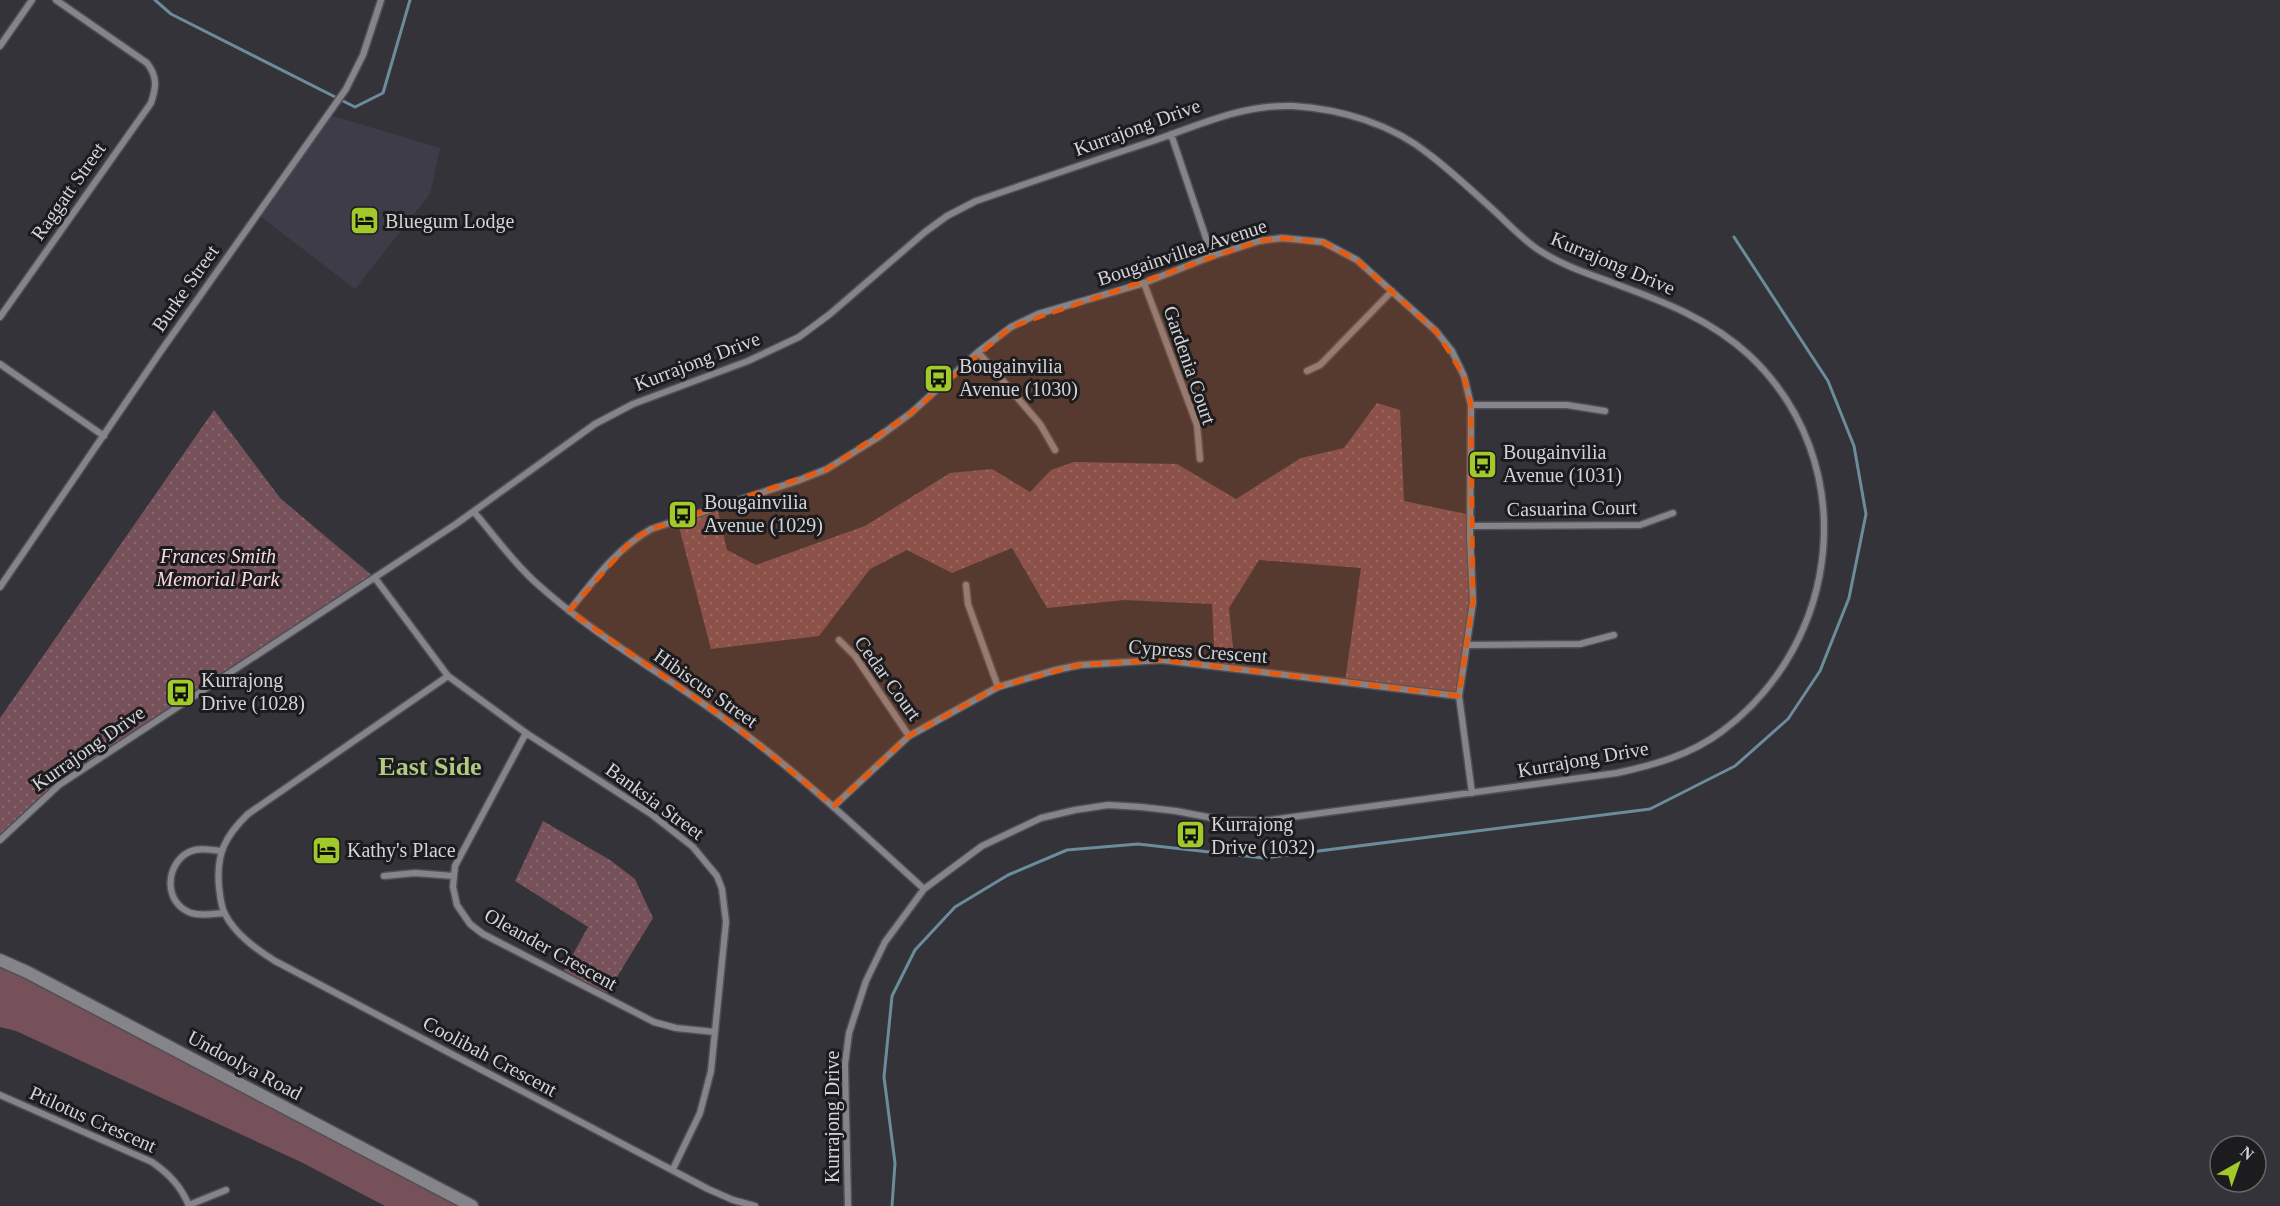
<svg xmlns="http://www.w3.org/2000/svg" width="2280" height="1206" viewBox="0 0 2280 1206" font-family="'Times New Roman',serif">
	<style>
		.built { fill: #3e3c48 }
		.green { fill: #76515a }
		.park { fill: url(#park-dots) }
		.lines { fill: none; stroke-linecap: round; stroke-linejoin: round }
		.stream { stroke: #6b8c9a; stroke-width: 3 }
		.minor-casing { stroke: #504f53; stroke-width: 9 }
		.secondary-casing { stroke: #504f53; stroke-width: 15 }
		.minor { stroke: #85848a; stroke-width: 6 }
		.secondary { stroke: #85848a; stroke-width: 12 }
		.marked { fill: #e8590c; fill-opacity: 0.2; stroke: #e8590c; stroke-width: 4.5; stroke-dasharray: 12 8; stroke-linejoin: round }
		.labels { text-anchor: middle; stroke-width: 6; stroke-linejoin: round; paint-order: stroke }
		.street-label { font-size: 20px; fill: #d4d3d7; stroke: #1c1b1e }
		.poi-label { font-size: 20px; fill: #d4d3d7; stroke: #1c1b1e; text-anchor: start }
		.park-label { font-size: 20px; font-style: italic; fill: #f9d9e1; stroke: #1c1b1e }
		.district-label { font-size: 26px; font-weight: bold; fill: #b1c981; stroke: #1c1b1e }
	</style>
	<defs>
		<pattern id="park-dots" width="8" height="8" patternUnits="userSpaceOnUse" patternTransform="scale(1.5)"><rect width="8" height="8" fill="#76515a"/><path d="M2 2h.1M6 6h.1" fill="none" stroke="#896971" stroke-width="1.8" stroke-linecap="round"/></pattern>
	</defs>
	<rect width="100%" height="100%" fill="#343339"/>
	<!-- built -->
	<path class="built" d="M330 115 440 148 430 194 355 289 256 213Z"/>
	<!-- green -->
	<path class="green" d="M0 961 472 1206H385L301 1162 16 1031 0 1027Z"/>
	<!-- park -->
	<path class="park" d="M1377 403 1400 410 1404 501 1471 515 1473 602 1459 696 1345 682 1361 568 1259 560 1229 608 1235 668 1215 665 1212 604 1124 600 1047 608 1012 548 952 573 907 550 870 569 819 636 711 649 677 519 717 507 727 550 756 565 865 526 950 473 992 469 1030 492 1051 470 1074 462 1177 464 1236 499 1301 458 1344 448Z
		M214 410 280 498 375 578 59 785 0 840V718Z
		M543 821 610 860 635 879 653 918 604 998 561 976 588 927 515 881Z"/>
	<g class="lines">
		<!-- stream -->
		<path class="stream" d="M155 0 171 14 355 107 383 93 410 0
			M892 1206 895 1163 884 1077 892 996 915 950 955 907 1008 875 1067 850 1138 844 1263 858 1650 809 1735 766 1788 719 1820 671 1849 598 1866 514 1854 446 1828 381 1734 237"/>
		<defs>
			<path id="minor" d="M0 46 32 0
				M1171 134 1212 256
				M1144 283 1197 425 1200 459
				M0 317 151 103C156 88 158 77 147 63L56 0
				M978 352 1040 424 1055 450
				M0 364 104 436
				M1307 371 1320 365 1392 291
				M1471 405H1567L1605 411
				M474 512C493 534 512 561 534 581 594 636 661 672 726 720 796 770 860 831 924 889
				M1471 526 1640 525 1673 513
				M375 578 448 676 526 733 651 814 693 847 717 876 722 889 726 922 711 1071 700 1113 673 1169
				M966 585 968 604 998 687
				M0 587 161 351 346 89 363 55 381 0
				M569 611C594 580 616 549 651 529L797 481 827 469 877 438 911 413 978 352 1011 327 1038 314 1144 283 1212 256 1259 241 1282 238 1323 242 1357 260 1436 331 1452 351 1464 376 1471 405 1470 537 1473 602 1459 696 1472 793
				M839 640 855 656 909 736
				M1468 645 1580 644 1614 635
				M448 676 248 814C225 836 216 854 219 887 220 896 221 907 225 914 235 934 256 949 275 961L708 1189 733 1200 755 1206
				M526 733 455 866 453 887 457 905 470 924 483 934 654 1022 676 1028 715 1032
				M834 806 909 736 998 687 1056 670 1080 665 1162 660 1459 696
				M0 840 59 785 456 524 595 424 633 404 748 361 799 337 830 314 925 232 947 216 976 201C1034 181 1092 161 1150 142 1197 126 1242 104 1293 106 1341 109 1392 124 1430 155 1451 171 1470 189 1489 206 1506 221 1523 241 1542 252 1564 266 1589 274 1613 283 1662 301 1710 319 1749 355 1862 461 1843 642 1721 732 1690 755 1654 765 1617 773L1263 821 1223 820 1176 811 1141 807 1108 805 1075 810 1041 818 982 846 924 889 885 942 866 981 849 1033 845 1064 848 1206
				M221 851C211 850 199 847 189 852 165 864 163 903 191 913 202 916 213 914 224 913
				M384 876 415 873 454 876
				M0 1095 152 1162C169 1174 181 1186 189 1206
				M189 1205 226 1190"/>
			<path id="secondary" d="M0 960 27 972 472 1206"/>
		</defs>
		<!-- minor casing -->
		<use href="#minor" class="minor-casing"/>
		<!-- secondary casing -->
		<use href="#secondary" class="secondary-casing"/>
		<!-- minor -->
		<use href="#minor" class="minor"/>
		<!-- secondary -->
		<use href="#secondary" class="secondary"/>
	</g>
	<!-- marked area -->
	<path class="marked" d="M1282 238 1323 242 1357 260 1436 331 1464 376 1471 405 1473 602 1459 696 1162 660 1080 665 998 687 909 736 834 806 727 720 569 611 633 539 651 529 827 469 911 413 1011 327 1259 241Z"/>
	<!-- icons -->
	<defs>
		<symbol id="hotel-square" viewBox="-11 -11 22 22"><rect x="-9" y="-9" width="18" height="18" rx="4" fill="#a1c92a" stroke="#1c1b1e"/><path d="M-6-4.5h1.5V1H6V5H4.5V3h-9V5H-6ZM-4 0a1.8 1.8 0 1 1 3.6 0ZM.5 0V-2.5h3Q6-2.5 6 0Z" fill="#111"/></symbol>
		<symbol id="bus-square" viewBox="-11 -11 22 22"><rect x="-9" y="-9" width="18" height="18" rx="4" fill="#a1c92a" stroke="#1c1b1e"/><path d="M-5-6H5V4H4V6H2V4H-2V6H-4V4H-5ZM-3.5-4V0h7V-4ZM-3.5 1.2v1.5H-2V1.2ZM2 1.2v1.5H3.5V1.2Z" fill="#111"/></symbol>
	</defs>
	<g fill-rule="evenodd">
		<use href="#hotel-square" x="348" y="204" width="33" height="33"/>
		<use href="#bus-square" x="922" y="362" width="33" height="33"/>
		<use href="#bus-square" x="1466" y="448" width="33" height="33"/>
		<use href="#bus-square" x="666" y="498" width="33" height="33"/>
		<use href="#bus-square" x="164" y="676" width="33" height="33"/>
		<use href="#bus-square" x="1174" y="818" width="33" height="33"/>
		<use href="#hotel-square" x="310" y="834" width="33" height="33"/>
	</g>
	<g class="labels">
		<!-- street labels -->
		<g class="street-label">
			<text transform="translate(1137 127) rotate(-20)" y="7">Kurrajong Drive</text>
			<text transform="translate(68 191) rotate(-55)" y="7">Raggatt Street</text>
			<text transform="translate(1182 252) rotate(-18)" y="7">Bougainvillea Avenue</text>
			<text transform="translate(1613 263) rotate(23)" y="7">Kurrajong Drive</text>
			<text transform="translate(185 288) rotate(-55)" y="7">Burke Street</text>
			<text transform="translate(697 361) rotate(-21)" y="7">Kurrajong Drive</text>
			<text transform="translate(1190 365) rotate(71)" y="7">Gardenia Court</text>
			<text transform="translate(1572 508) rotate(-1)" y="7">Casuarina Court</text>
			<text transform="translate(1198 651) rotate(4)" y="7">Cypress Crescent</text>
			<text transform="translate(888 678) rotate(54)" y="7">Cedar Court</text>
			<text transform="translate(706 688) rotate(35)" y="7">Hibiscus Street</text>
			<text transform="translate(88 748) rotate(-35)" y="7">Kurrajong Drive</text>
			<text transform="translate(1583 759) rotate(-10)" y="7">Kurrajong Drive</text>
			<text transform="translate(655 801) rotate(36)" y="7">Banksia Street</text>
			<text transform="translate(551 949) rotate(29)" y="7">Oleander Crescent</text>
			<text transform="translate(490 1056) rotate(28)" y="7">Coolibah Crescent</text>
			<text transform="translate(245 1065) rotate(28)" y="7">Undoolya Road</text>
			<text transform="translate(832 1117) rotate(-90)" y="7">Kurrajong Drive</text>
			<text transform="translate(93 1119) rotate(24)" y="7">Ptilotus Crescent</text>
		</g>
		<!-- poi labels -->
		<g class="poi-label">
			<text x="385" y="228">Bluegum Lodge</text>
			<text x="959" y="373">Bougainvilia<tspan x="959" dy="23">Avenue (1030)</tspan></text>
			<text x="1503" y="459">Bougainvilia<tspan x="1503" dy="23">Avenue (1031)</tspan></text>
			<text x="704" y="509">Bougainvilia<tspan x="704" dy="23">Avenue (1029)</tspan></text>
			<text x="201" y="687">Kurrajong<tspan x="201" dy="23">Drive (1028)</tspan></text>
			<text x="1211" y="831">Kurrajong<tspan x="1211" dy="23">Drive (1032)</tspan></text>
			<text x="347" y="857">Kathy's Place</text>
		</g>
		<!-- park labels -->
		<g class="park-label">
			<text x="218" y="563">Frances Smith<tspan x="218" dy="23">Memorial Park</tspan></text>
		</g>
		<!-- district labels -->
		<g class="district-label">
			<text x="430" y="775">East Side</text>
		</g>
	</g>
	<!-- north arrow -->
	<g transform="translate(2238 1164) rotate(40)"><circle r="28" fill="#1c1b1e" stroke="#666568" stroke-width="1.5"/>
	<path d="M0-4.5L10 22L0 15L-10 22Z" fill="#a1c92a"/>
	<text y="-9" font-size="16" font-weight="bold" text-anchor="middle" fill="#d4d3d7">N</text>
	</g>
</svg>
